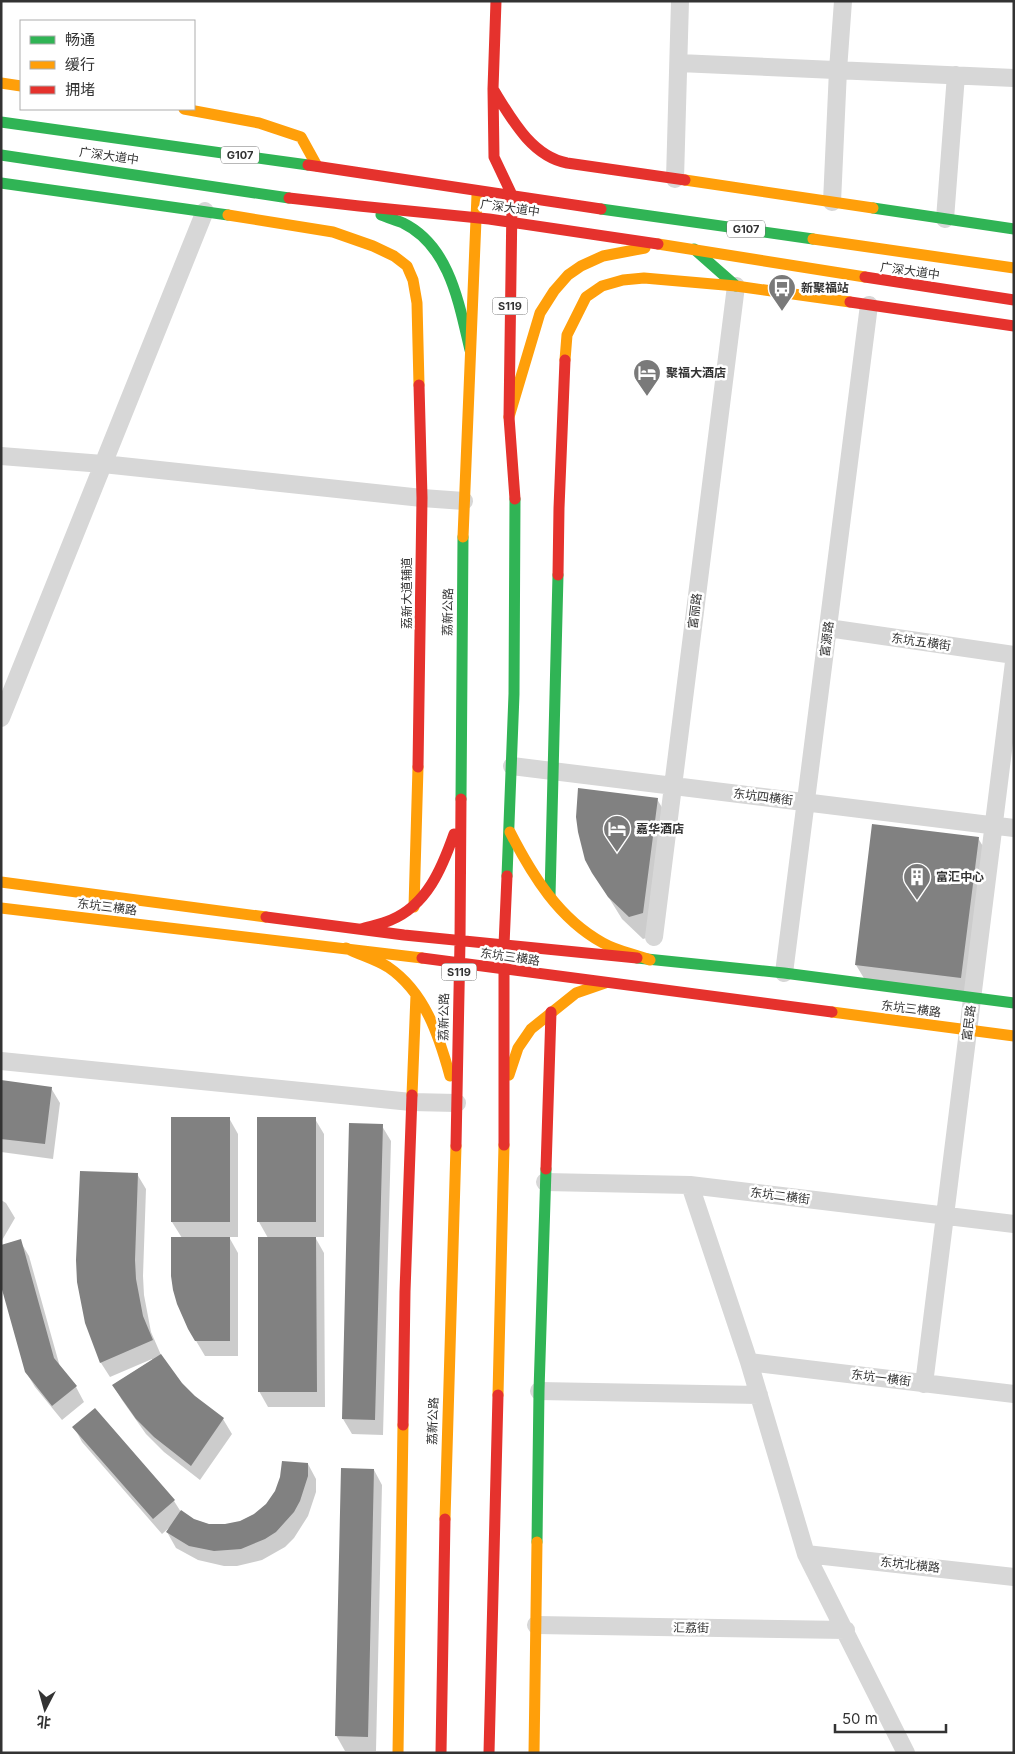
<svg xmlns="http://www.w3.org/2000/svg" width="1015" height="1754" viewBox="0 0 1015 1754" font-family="Inter,'Noto Sans SC',sans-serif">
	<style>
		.shadow { fill: #0003 }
		.building { fill: #818181 }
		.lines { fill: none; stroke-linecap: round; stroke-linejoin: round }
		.street { stroke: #d7d7d7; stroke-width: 18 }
		.fast { stroke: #30b455; stroke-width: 11 }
		.slow { stroke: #ff9f0a; stroke-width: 11 }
		.jam { stroke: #e5322d; stroke-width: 11 }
		.labels { text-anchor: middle; stroke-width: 5; stroke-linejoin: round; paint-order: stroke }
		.shield { fill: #fff; stroke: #707070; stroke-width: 1 }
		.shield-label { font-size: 11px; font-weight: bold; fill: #333 }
		.street-label { font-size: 12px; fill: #333; stroke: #fff }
		.poi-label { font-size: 12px; font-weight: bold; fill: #333; stroke: #fff; text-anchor: start }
	</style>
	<rect width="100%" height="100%" fill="#fff"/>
	<!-- shadow -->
	<path class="shadow" d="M657 799 670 821 656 935 643 939 622 919 593 872Z
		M978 838 987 853 969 993 865 980 856 965Z
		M1 1081 51 1088 60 1103 53 1159 1 1152Z
		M229 1118 238 1134V1237H229L238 1253V1356H205L189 1329 182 1238 172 1222Z
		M259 1119H315L324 1134V1237H315L324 1253 325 1407H268L259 1391 268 1238 259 1222Z
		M382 1126 391 1141 383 1435 352 1434 343 1419Z
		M137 1174 146 1189 143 1276 144 1295 151 1332 161 1355 181 1384 194 1397 223 1419 232 1434 200 1480 164 1452 146 1434 122 1400 113 1385 152 1360V1359L110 1377 101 1363 86 1323Z
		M1 1200 6 1203 15 1218 1 1242Z
		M20 1241 29 1256 60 1367 76 1387 84 1402 62 1420 35 1387 26 1372Z
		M95 1409 174 1501 181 1512 194 1520 209 1525 225 1526 240 1523 255 1515 308 1464 316 1479V1492L308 1516 294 1538 285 1547 262 1560 237 1566H224L198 1560 176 1548 167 1532 171 1526 162 1534 82 1442 74 1427Z
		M374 1470 382 1485 376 1751H345L336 1735Z"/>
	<!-- building -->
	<path class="building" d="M578 788 658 798 643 913 629 917 608 897 592 873 585 860 578 832 576 817Z
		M872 824 979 837 961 978 855 965Z
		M1 1080 52 1087 45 1144 1 1139Z
		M171 1117H230V1222H171Z
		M257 1117H316V1222H257Z
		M349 1123 383 1124 375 1420 342 1419Z
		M80 1171 138 1173 135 1260 136 1279 143 1316 153 1340 100 1363 85 1323 77 1282 76 1260Z
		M171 1237H230V1341H195L188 1329 177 1304 173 1290 171 1276Z
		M258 1237H316L317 1392H258Z
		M21 1239 54 1358 77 1386 52 1406 25 1372 1 1286V1245Z
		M161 1354 182 1383 195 1396 224 1418 191 1466 154 1437 136 1419 112 1385Z
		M95 1408 175 1500 153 1519 72 1427Z
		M282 1461 308 1463V1476L300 1501 294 1512 276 1532 265 1539 241 1549 214 1551 189 1546 166 1532 181 1510 194 1519 209 1524H225L240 1521 254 1514 266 1504 275 1491 280 1477Z
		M341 1468 374 1469 368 1737 335 1736Z"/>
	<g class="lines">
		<!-- street -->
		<path class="street" d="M679 63 1014 78
			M675 179 680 1
			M832 202 838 70 843 1
			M945 219 956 75
			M1 456 103 464 422 498 464 501
			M828 628 1014 655
			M1 718 205 211
			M512 766 1014 828
			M654 937 736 286
			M784 973 869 305
			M1 1061 411 1102 457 1103
			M545 1182 690 1185 1014 1224
			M690 1185 749 1362 806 1554 906 1753
			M749 1362 1014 1394
			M924 1384 1014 662
			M539 1391 759 1395
			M806 1554 1014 1577
			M536 1625 846 1630"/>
		<!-- fast -->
		<path class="fast" d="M1 122 308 165
			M1 155 289 198
			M1 183 228 215
			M873 208 1014 229
			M601 209 813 239
			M381 215C388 218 396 220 403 223 450 246 459 304 470 350
			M694 249 736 286
			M461 799 463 537
			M507 876 514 694 515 499
			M550 896 558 575
			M637 958 784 973 1014 1003
			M537 1542 539 1391 546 1169"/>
		<!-- slow -->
		<path class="slow" d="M1 83 21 86
			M184 109 259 123 301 137 317 166
			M685 180 873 208
			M228 215 333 232 373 246 394 256 407 266 413 280 417 303 419 385
			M813 239 1014 268
			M658 244 865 277
			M565 360 567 335 586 297 602 286 623 280 644 278 736 286 850 302
			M509 417 540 313 554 291 568 275 581 266 603 256 645 248
			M463 537 477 195
			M510 832C532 875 559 919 603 943 617 951 634 954 650 960
			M1 882 266 917
			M414 907 418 767
			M1 908 422 958
			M346 948C360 955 375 959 388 967 425 992 439 1036 450 1076
			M832 1012 1014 1036
			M509 1075 518 1048 531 1029 576 993 605 983
			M412 1095 416 995
			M498 1395 504 1145
			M445 1519 456 1146
			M398 1753 403 1425
			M534 1753 537 1542"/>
		<!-- jam -->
		<path class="jam" d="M496 1 493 89 494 157 512 195
			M493 89C511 118 531 156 567 163L685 180
			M308 165 601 209
			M289 198 359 206 489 219 658 244
			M512 202 509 417 515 499
			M865 277 1014 300
			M850 302 1014 326
			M558 575 559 508 565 360
			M418 767 422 498 419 385
			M266 917 404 935 637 958
			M361 929C371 926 382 924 391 920 427 905 442 868 454 834
			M422 958 832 1012
			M504 1145V945L507 876
			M456 1146 460 941 461 799
			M546 1169 551 1012
			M403 1425 405 1292 412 1095
			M441 1753 445 1519
			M489 1753 498 1395"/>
	</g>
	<!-- icons -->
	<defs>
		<symbol id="bus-pin" viewBox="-11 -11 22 30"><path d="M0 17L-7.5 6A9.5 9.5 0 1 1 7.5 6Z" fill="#7a7a7a" stroke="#fff"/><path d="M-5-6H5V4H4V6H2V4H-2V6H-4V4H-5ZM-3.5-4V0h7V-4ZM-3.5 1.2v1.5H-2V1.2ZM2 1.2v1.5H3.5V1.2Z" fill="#fff"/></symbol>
		<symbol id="hotel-pin" viewBox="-11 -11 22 30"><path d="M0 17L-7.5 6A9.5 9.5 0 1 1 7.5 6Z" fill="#7a7a7a" stroke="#fff"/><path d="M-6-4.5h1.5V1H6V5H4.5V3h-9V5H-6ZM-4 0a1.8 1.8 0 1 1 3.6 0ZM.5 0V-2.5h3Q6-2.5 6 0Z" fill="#fff"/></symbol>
		<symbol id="building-pin" viewBox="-11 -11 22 30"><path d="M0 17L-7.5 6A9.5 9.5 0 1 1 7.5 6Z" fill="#7a7a7a" stroke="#fff"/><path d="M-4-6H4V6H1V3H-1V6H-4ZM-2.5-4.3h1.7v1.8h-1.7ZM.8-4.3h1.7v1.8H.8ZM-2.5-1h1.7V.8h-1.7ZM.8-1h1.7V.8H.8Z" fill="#fff"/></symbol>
	</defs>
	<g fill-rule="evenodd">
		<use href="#bus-pin" x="766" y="272" width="32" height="43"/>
		<use href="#hotel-pin" x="631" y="357" width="32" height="43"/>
		<use href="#hotel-pin" x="601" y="813" width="32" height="43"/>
		<use href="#building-pin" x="901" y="861" width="32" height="43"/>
	</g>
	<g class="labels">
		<!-- shield labels -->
		<g class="shield">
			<rect x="221" y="146.5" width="38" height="17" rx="4"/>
			<rect x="727" y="220.5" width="38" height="17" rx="4"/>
			<rect x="492.5" y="297.5" width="35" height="17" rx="4"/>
			<rect x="441.5" y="963.5" width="35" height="17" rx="4"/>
		</g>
		<g class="shield-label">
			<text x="240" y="159">G107</text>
			<text x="746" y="233">G107</text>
			<text x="510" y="310">S119</text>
			<text x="459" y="976">S119</text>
		</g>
		<!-- street labels -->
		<g class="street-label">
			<text transform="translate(109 156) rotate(8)" y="4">广深大道中</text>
			<text transform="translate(510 208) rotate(8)" y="4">广深大道中</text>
			<text transform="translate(910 271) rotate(8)" y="4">广深大道中</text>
			<text transform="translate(407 593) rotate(-90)" y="4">荔新大道辅道</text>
			<text transform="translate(695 611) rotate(-83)" y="4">富丽路</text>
			<text transform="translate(448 612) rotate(-89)" y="4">荔新公路</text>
			<text transform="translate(827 639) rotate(-83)" y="4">富源路</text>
			<text transform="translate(921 642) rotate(8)" y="4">东坑五横街</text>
			<text transform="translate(763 797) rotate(7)" y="4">东坑四横街</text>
			<text transform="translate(107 907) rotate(7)" y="4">东坑三横路</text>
			<text transform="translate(510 957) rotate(8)" y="4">东坑三横路</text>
			<text transform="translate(911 1009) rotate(7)" y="4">东坑三横路</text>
			<text transform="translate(444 1017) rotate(-89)" y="4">荔新公路</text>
			<text transform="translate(969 1023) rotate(-83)" y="4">富民路</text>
			<text transform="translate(780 1196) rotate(7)" y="4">东坑二横街</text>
			<text transform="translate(881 1378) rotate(7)" y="4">东坑一横街</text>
			<text transform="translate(433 1421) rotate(-88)" y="4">荔新公路</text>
			<text transform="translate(910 1565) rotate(6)" y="4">东坑北横路</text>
			<text transform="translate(691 1628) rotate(1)" y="4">汇荔街</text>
		</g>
		<!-- poi labels -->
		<g class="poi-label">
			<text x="801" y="292">新聚福站</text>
			<text x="666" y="377">聚福大酒店</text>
			<text x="636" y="833">嘉华酒店</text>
			<text x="936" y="881">富汇中心</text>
		</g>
	</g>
	<!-- border -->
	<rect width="1015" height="1754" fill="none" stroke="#333333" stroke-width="5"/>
	<!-- legend -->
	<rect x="20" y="20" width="175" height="90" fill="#ffffff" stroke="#adadad"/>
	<rect x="30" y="36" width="25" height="8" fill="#30b455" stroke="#adadad"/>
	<text x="65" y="45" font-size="15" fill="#333333">畅通</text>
	<rect x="30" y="61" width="25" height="8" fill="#ff9f0a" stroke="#adadad"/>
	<text x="65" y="70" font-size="15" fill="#333333">缓行</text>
	<rect x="30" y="86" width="25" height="8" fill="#e5322d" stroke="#adadad"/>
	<text x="65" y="95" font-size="15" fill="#333333">拥堵</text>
	<!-- north arrow -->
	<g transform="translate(45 1709) rotate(186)" stroke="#ffffff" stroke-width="4" paint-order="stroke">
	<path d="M0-4L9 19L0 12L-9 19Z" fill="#333333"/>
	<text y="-8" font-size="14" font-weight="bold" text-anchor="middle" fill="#333333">北</text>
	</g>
	<!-- scale -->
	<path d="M835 1724v8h111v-8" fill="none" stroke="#333333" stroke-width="2.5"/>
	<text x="842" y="1724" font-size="15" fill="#333333" stroke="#ffffff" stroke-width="4" paint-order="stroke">50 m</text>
</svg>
